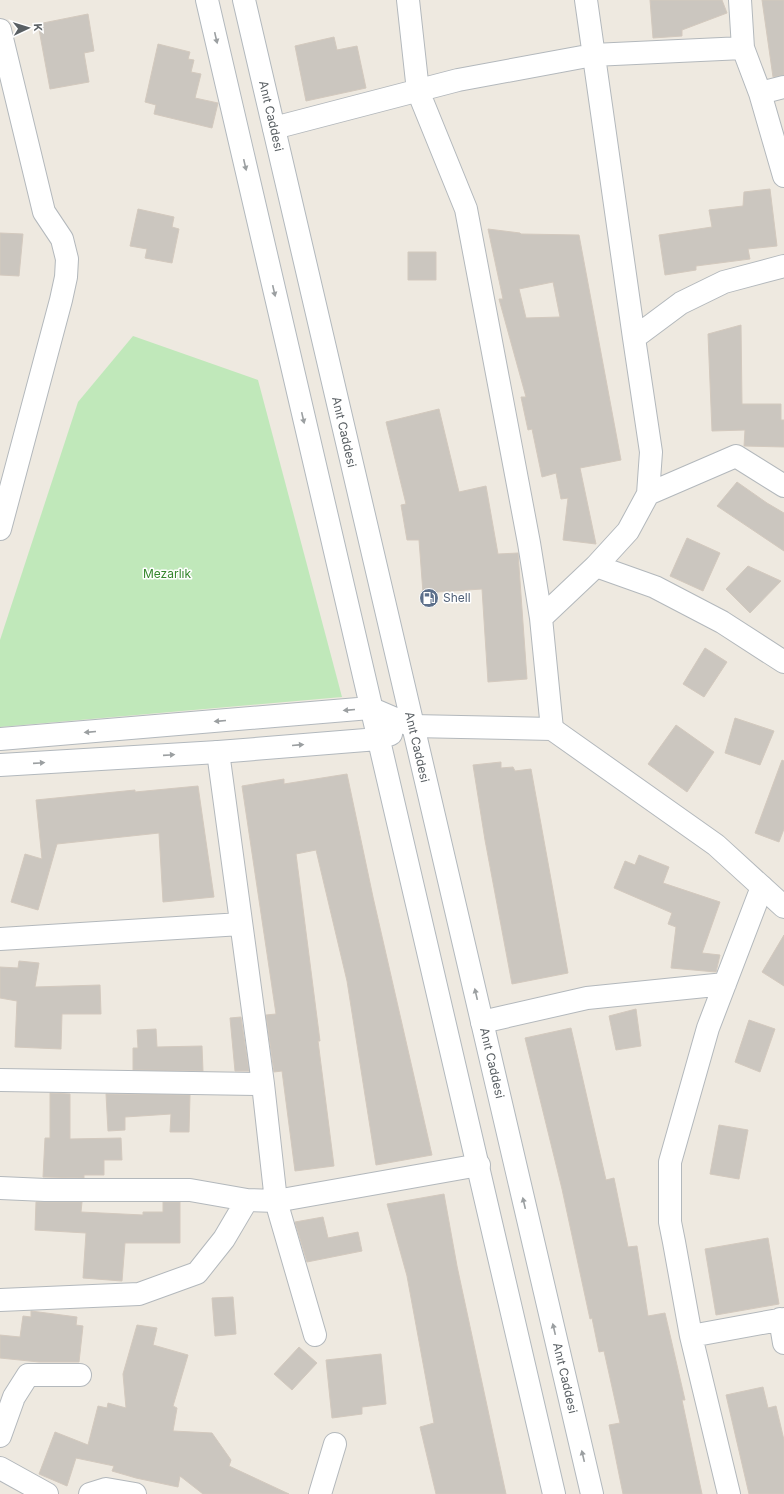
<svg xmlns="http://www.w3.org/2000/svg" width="784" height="1494" viewBox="0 0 784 1494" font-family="Inter,sans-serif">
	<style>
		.green { fill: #c0e8ba }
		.building { fill: #cbc6bf; stroke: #d3c9be; fill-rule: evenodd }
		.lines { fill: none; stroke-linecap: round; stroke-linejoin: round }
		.minor-casing { stroke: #b3b8bc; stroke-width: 24 }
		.tertiary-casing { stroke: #b3b8bc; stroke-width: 24 }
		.secondary-casing { stroke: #b2b8bd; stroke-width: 24 }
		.minor { stroke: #fff; stroke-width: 22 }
		.tertiary { stroke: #fff; stroke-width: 22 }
		.secondary { stroke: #fff; stroke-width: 22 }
		.oneway { fill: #9b9fa1 }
		.labels { text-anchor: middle; stroke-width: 3; stroke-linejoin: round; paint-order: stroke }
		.street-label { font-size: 12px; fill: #595f63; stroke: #fff }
		.park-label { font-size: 12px; fill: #35872d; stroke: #fff }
		.service-label { font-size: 12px; fill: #4e5e75; stroke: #fff; text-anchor: start }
	</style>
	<rect width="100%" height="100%" fill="#eee9e0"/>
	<!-- green -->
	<path class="green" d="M133 336 258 380 342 697 0 727V640L78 402Z"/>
	<!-- building -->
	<path class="building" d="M650 0H722L727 13 682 30V36L653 38Z
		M762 0H784V75L773 77Z
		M88 14 94 51 84 53 89 82 50 89 38 24Z
		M334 37 337 50 357 46 366 88 306 101 295 46Z
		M158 44 190 52 188 59 194 60 191 72 201 74 195 98 218 103 212 128 154 114 156 105 145 102Z
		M770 189 777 246 748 249 750 259 696 266V270L665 275 659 235 712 227 709 210 743 206 744 192Z
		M138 209 174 217 172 227 179 229 172 263 145 258 147 249 130 246Z
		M488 229 520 233 521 234 579 235 621 460 580 468 596 544 563 540 568 498 561 499 556 473 542 477 532 429 528 430 521 397H526L499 299H503ZM553 282 560 317 526 318 519 289Z
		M0 233 23 234 19 276 0 275Z
		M408 252H436V280H408Z
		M741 325 742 404H781V420H784V447L744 446 745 430 712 431 708 334Z
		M439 409 459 492 486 486 498 554 518 553 527 679 488 682 482 589 423 593 419 540H407L401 505 406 504 386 422Z
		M737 482 767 503 784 513V551L717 506Z
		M687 538 720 553 703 591 670 576Z
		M748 566 781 581 750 613 726 589Z
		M705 648 727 662 704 697 683 684Z
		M735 718 774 731 760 765 725 753Z
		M676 725 714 752 687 792 648 764Z
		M782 760 784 761V829L779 842 755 833Z
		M501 762V768L513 767 515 771 531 769 568 973 512 984 485 840 473 765Z
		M347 774 373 897 432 1155 376 1165 347 981 316 850 296 854 320 1041H318L334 1166 295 1171 282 1071 274 1072 266 1015 276 1014 242 786 284 779V784Z
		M198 786 214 897 163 902 159 833 57 844 38 910 11 902 25 854 42 859 36 800 135 790V792Z
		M639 855 669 867 663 883 720 902 702 953 720 955 716 972 671 968 676 927 668 924 672 913 614 888 625 861 635 865Z
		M784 935V986L762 972Z
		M19 961 39 963 35 987 100 985 101 1014H62L61 1049 15 1047 17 1001 0 998V967L18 968Z
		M636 1009 641 1046 616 1050 609 1016Z
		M241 1017 249 1071H235L230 1018Z
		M749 1020 775 1029 760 1072 735 1062Z
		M571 1028 606 1180 614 1178 628 1247 637 1246 648 1316 665 1313 685 1400H682L702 1494H623L609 1425 620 1423 604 1351 599 1352 592 1318 590 1319 562 1189 525 1038Z
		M156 1029 157 1047 202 1046 203 1071 133 1070V1048H138L137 1030Z
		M50 1093 70 1094V1139L121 1138 122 1160H104V1175H84V1178L43 1177 45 1138H50Z
		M106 1094 190 1095 189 1132H170L171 1114 125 1117V1130L108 1131Z
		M719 1125 748 1130 739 1179 710 1174Z
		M444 1194 457 1266 506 1494H436L420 1427 434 1423 407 1276 387 1204Z
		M36 1202H82L81 1212 143 1215V1212H163V1202H180V1243H125L122 1281 83 1278 86 1233 35 1230Z
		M323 1217 328 1238 358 1232 362 1251 307 1262 295 1222Z
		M768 1238 779 1304 716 1315 705 1249Z
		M233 1297 236 1334 215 1336 212 1298Z
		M31 1311 77 1317 76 1325 83 1326 79 1362H39L0 1358V1335L20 1337 23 1316 31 1317Z
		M137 1325 157 1328 153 1345 188 1355 173 1406 177 1408 173 1431 212 1433 231 1460 229 1466 289 1494H203L180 1476 178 1487 136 1478 112 1471 114 1466 76 1458 67 1486 39 1474 55 1432 88 1445 98 1406 107 1408 108 1403 126 1408 123 1374Z
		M299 1347 317 1363 292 1390 274 1374Z
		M381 1354 386 1404 362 1407V1414L332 1418 326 1360Z
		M763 1387 768 1408 776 1406 784 1440V1494H749L726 1395Z"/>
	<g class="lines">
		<defs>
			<path id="minor" d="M408 0 418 91 466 209 529 543 541 618
				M586 0 634 338
				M740 0 743 48 760 93 784 176
				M0 30 44 212 62 239 67 259 66 277 61 300 0 529
				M760 93 784 87
				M274 128 458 80 593 55 743 48
				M648 494 736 456 784 486
				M596 566 655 587 722 622 784 662
				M552 729 541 618 596 566 628 531 648 494 651 452 634 338 681 303 724 282 784 266
				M218 752 263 1084 276 1201 315 1335
				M0 939 241 924
				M482 1022 587 998 725 984
				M0 1080 263 1084
				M0 1188 45 1190H190L247 1200 276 1201 479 1165
				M0 1300 139 1294 197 1273 224 1239 247 1200
				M780 1319 784 1343
				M691 1336 784 1319
				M0 1436 14 1397 28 1375H80
				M0 1468 47 1494
				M90 1494 106 1489 135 1494
				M320 1494 335 1444
				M729 1494 691 1336 674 1242 670 1222V1162L708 1028 762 887"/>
			<path id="tertiary" d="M412 726 552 729 716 845 784 907"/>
			<path id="secondary" d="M207 0 554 1494
				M244 0 592 1494
				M0 739 370 708 412 726
				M0 765 218 752 378 739 391 734"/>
		</defs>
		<!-- minor casing -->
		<use href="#minor" class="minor-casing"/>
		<!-- tertiary casing -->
		<use href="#tertiary" class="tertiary-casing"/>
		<!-- secondary casing -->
		<use href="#secondary" class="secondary-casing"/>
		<!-- minor -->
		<use href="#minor" class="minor"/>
		<!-- tertiary -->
		<use href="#tertiary" class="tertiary"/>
		<!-- secondary -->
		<use href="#secondary" class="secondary"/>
	</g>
	<!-- one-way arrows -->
	<defs><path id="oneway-solid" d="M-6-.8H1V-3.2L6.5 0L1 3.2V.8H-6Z"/></defs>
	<g class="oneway">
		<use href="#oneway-solid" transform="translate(216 38) rotate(77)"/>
		<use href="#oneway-solid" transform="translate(245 165) rotate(77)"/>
		<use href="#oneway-solid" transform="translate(274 291) rotate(77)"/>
		<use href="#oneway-solid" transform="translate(303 418) rotate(77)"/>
		<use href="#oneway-solid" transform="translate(349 710) rotate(175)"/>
		<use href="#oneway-solid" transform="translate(220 721) rotate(175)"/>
		<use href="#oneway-solid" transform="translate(90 732) rotate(175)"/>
		<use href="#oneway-solid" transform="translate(298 745) rotate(-5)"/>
		<use href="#oneway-solid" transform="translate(169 755) rotate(-4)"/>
		<use href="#oneway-solid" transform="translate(39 763) rotate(-4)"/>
		<use href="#oneway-solid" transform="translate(476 994) rotate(-103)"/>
		<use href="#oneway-solid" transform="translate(524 1203) rotate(-103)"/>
		<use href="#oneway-solid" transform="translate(554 1329) rotate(-103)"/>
		<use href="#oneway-solid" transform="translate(583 1456) rotate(-103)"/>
	</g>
	<!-- icons -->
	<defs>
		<symbol id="fuel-disc" viewBox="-11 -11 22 22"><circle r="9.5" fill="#5c6f8a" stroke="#fff"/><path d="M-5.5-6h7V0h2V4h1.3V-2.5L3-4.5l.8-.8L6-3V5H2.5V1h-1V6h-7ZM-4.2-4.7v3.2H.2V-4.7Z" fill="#fff"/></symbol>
	</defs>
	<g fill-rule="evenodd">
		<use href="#fuel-disc" x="418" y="587" width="22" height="22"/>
	</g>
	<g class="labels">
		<!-- street labels -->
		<g class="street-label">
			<text transform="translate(271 116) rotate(77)" y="4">Anıt Caddesi</text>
			<text transform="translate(344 432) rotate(77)" y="4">Anıt Caddesi</text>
			<text transform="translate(417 747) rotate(77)" y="4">Anıt Caddesi</text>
			<text transform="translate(492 1063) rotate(77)" y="4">Anıt Caddesi</text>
			<text transform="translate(565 1378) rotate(77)" y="4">Anıt Caddesi</text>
		</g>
		<!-- park labels -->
		<g class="park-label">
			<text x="167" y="578">Mezarlık</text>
		</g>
		<!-- service labels -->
		<g class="service-label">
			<text x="443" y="602">Shell</text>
		</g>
	</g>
	<!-- north arrow -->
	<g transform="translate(28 28) rotate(86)" stroke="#ffffff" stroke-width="3" paint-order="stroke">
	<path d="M0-3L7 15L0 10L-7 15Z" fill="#595f63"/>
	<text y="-6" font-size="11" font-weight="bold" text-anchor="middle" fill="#595f63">K</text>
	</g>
</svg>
